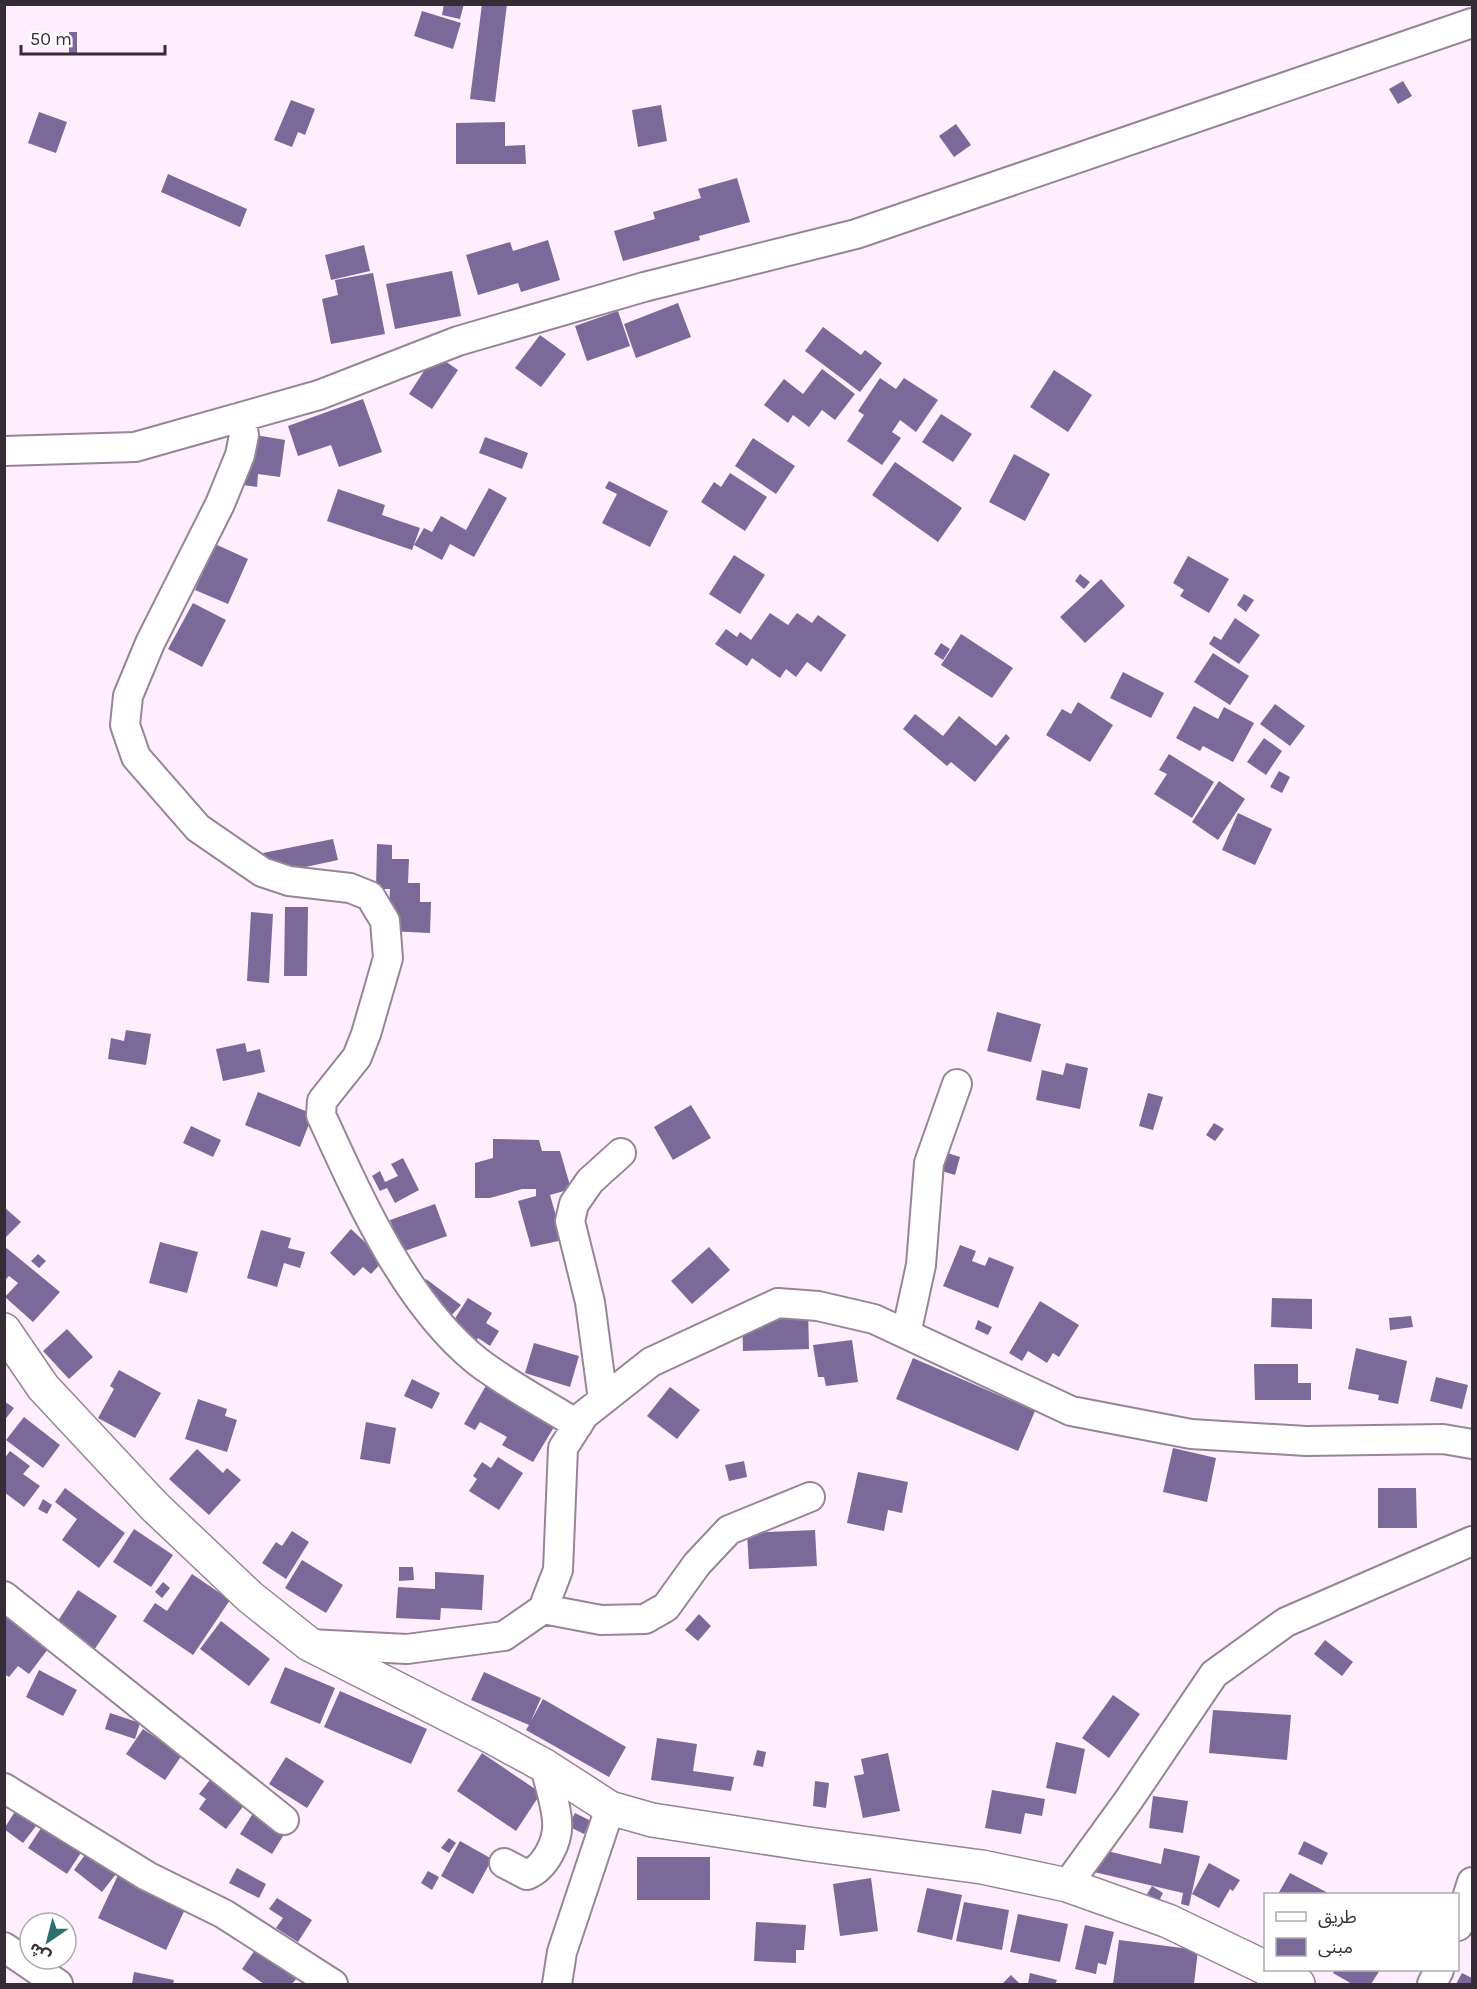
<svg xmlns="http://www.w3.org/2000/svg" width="1477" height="1989" viewBox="0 0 1477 1989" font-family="Karla,'Noto Sans Arabic',sans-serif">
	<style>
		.building { fill: #796a9a }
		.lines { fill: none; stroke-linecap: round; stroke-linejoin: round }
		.minor-casing { stroke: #978597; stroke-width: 32 }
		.major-casing { stroke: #978597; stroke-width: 36 }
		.minor { stroke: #fff; stroke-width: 28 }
		.major { stroke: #fff; stroke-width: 33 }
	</style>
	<rect width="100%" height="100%" fill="#feeefe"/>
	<!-- building -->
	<path class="building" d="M444 4H464L460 19 442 15Z
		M482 4H507L495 102 470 99Z
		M422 11 461 23 453 49 414 36Z
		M69 32H77V54H69Z
		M1403 81 1412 96 1398 104 1389 89Z
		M291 100 315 109 305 135 298 132 292 147 274 140Z
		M661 105 667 141 638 147 632 110Z
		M39 112 67 122 56 153 28 143Z
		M505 122V146L525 145 526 164H456V123Z
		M956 124 971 145 954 157 939 136Z
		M168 174 247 209 240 227 161 192Z
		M737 178 750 222 699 236 700 240 623 261 614 231 655 219 653 212 701 198 698 189Z
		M548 240 560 280 521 292 518 283 478 295 466 255 510 242 513 251Z
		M364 245 370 271 331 280 325 255Z
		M452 271 461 316 395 329 386 284Z
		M373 273 385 334 331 344 322 299 338 295 335 280Z
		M678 303 691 337 636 358 624 324Z
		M618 311 630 346 587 361 575 326Z
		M823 327 861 355 865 350 882 363 860 392 805 351Z
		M540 335 566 354 541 387 515 368Z
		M435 354 458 370 432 409 409 394Z
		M822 369 855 394 835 420 822 410 809 427 793 415 788 423 764 405 784 379 803 394Z
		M1054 370 1092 395 1068 432 1030 407Z
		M880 378 896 389 904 378 938 400 916 432 900 420 892 432 901 438 882 465 847 441 864 415 858 411Z
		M363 399 382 452 339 467 331 445 298 456 288 426Z
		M941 414 972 434 953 462 922 442Z
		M250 434 285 440 280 477 258 474 257 487 243 485Z
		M485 437 528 453 522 469 479 453Z
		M753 438 795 466 776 494 735 466Z
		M1014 454 1050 474 1025 521 989 502Z
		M895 462 962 508 938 542 872 495Z
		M730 473 767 497 745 531 701 502 714 482 721 487Z
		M609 481 668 511 650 547 602 523 617 494 605 488Z
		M489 488 507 498 474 557 450 544 442 560 414 545 424 528 432 532 441 516 466 530Z
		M338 489 385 505 382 515 420 528 412 550 327 521Z
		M215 544 248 559 228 604 195 590Z
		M734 555 765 575 740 614 709 594Z
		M1188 556 1229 579 1209 613 1180 596 1184 590 1173 583Z
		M1080 574 1090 582 1084 589 1075 581Z
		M1101 579 1125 606 1085 643 1060 617Z
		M1244 594 1254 600 1246 612 1237 605Z
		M193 603 226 620 202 667 168 649Z
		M770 613 788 625 797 613 812 623 818 615 846 635 821 672 807 662 796 677 786 669 780 678 752 658 747 666 715 644 726 629 737 637 740 632 751 640Z
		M1235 618 1260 635 1239 664 1209 644 1214 636 1221 640Z
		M961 634 1013 668 992 698 941 665Z
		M941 643 950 649 943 660 934 654Z
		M1213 653 1249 676 1230 705 1194 682Z
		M1123 672 1164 693 1151 718 1110 698Z
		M1078 702 1113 725 1090 762 1046 735 1062 709 1071 714Z
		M1275 704 1305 726 1290 746 1260 724Z
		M1194 706 1218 719 1224 707 1254 723 1233 762 1203 746 1200 751 1176 738Z
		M915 714 943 736 959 716 996 746 1006 734 1010 738 975 782 951 762 947 766 903 729Z
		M1264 738 1282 751 1266 775 1247 762Z
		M1169 754 1214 782 1192 818 1154 794 1167 774 1159 770Z
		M1279 771 1290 777 1282 793 1270 787Z
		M1219 781 1245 799 1218 840 1192 822Z
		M1238 813 1272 829 1255 865 1222 850Z
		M333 839 338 860 268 875 263 853Z
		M377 844 392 845V859H409L408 883H420V902H431L430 933 388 931 390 889H376Z
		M285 907H308L307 976H284Z
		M251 912 273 914 269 983 247 981Z
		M997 1012 1041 1024 1031 1062 987 1051Z
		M126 1030 151 1034 146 1065 108 1059 111 1038 124 1041Z
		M245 1043 247 1052 260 1049 265 1072 223 1081 216 1049Z
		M1066 1063 1088 1068 1080 1109 1036 1100 1042 1070 1063 1075Z
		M258 1092 313 1114 300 1147 245 1125Z
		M1148 1093 1163 1097 1153 1130 1139 1126Z
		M691 1105 711 1138 673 1160 654 1127Z
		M1214 1123 1224 1129 1215 1141 1206 1135Z
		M191 1126 221 1140 213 1157 183 1143Z
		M493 1139 539 1140 542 1151H560L571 1189 550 1195 563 1240 531 1247 518 1201 536 1196V1189H522L490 1198H475V1163L493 1158Z
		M938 1150 960 1157 955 1175 932 1168Z
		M403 1158 419 1190 395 1203 387 1188 380 1191 372 1176 380 1171 385 1182 398 1176 391 1164Z
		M435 1204 447 1236 402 1252 390 1220Z
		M4 1207 21 1222 4 1239Z
		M351 1229 384 1260 371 1274 363 1267 354 1276 330 1253Z
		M261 1230 291 1238 288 1248 305 1252 300 1268 284 1263 277 1287 247 1278Z
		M160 1242 198 1252 187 1293 149 1283Z
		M960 1245 976 1251 972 1261 985 1266 989 1257 1014 1267 998 1308 943 1286Z
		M4 1246 60 1292 33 1322 5 1297 18 1283 9 1276 4 1281Z
		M709 1247 730 1270 692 1304 671 1281Z
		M38 1254 46 1261 39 1268 31 1261Z
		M426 1279 461 1305 450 1317 416 1293Z
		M468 1298 492 1313 486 1323 499 1331 490 1346 478 1338 472 1347 447 1331Z
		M1272 1298 1312 1299V1329L1271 1327Z
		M1040 1301 1079 1325 1059 1357 1053 1353 1047 1363 1028 1351 1022 1361 1009 1353Z
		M808 1310 809 1349 743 1351 742 1313Z
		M1411 1316 1413 1327 1390 1330 1389 1318Z
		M978 1320 992 1327 988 1335 975 1329Z
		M67 1329 93 1357 69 1379 43 1351Z
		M852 1340 858 1382 826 1386 824 1377H818L813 1345Z
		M534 1343 579 1356 570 1387 525 1373Z
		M1356 1348 1407 1361 1398 1404 1378 1400 1379 1395 1348 1389Z
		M913 1358 1035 1411 1018 1451 896 1399Z
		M1254 1364H1298V1383H1311V1400H1255Z
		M119 1370 161 1393 135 1438 98 1418 114 1389 110 1386Z
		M1436 1377 1468 1385 1462 1409 1430 1401Z
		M412 1379 440 1393 432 1409 404 1396Z
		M488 1382 557 1422 533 1462 502 1445 507 1437 480 1422 475 1430 464 1424Z
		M670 1387 700 1410 677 1439 647 1416Z
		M198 1399 227 1409 225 1416 237 1420 227 1452 185 1439Z
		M4 1401 14 1408 4 1421Z
		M24 1417 60 1445 43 1468 6 1440Z
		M366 1422 396 1428 390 1464 360 1459Z
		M1173 1448 1216 1458 1207 1502 1163 1492Z
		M197 1449 223 1473 227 1468 241 1480 209 1515 169 1479Z
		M10 1451 30 1466 23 1474 40 1486 24 1507 4 1492V1459Z
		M498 1457 523 1473 499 1510 469 1491 477 1479 473 1476 482 1462 491 1468Z
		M744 1461 747 1477 729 1481 725 1465Z
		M858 1472 908 1482 902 1513 888 1510 884 1531 847 1523Z
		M65 1488 125 1533 99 1568 62 1540 77 1519 55 1502Z
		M1378 1488H1416L1417 1528H1378Z
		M43 1499 52 1505 47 1514 38 1509Z
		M134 1529 173 1555 151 1587 113 1562Z
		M815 1530 817 1566 749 1569 747 1533Z
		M292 1531 309 1542 286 1579 262 1563 276 1542 282 1546Z
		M302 1560 343 1585 326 1613 285 1588Z
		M399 1567H413L414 1580 399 1581Z
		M435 1572 484 1575 482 1610 441 1608 440 1620 396 1618 398 1587 435 1589Z
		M192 1574 230 1600 193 1655 143 1621 155 1603 167 1611Z
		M163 1582 170 1588 162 1598 155 1592Z
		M78 1590 117 1616 94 1650 56 1624Z
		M4 1614 48 1649 29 1674 18 1666 9 1677 4 1674Z
		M699 1614 711 1626 698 1641 685 1630Z
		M221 1621 270 1659 249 1686 200 1649Z
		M1325 1640 1353 1662 1342 1676 1314 1654Z
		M285 1667 335 1688 320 1724 270 1703Z
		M39 1670 77 1690 63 1716 26 1697Z
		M484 1672 541 1698 531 1721 543 1699 626 1747 609 1777 526 1730 529 1725 471 1700Z
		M340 1691 427 1729 411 1764 324 1727Z
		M1113 1695 1140 1714 1109 1758 1082 1738Z
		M1213 1710 1291 1715 1287 1760 1209 1753Z
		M110 1713 140 1723 135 1739 105 1729Z
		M143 1729 182 1755 165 1780 126 1754Z
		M657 1738 697 1744 693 1771 734 1777 731 1791 651 1780Z
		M1056 1742 1085 1749 1076 1794 1046 1788Z
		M757 1750 766 1752 763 1767 753 1765Z
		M482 1753 541 1793 516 1831 457 1791Z
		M888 1753 900 1811 863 1818 854 1776 864 1774 861 1759Z
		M286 1757 324 1781 307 1808 269 1784Z
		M217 1771 251 1796 226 1829 199 1809 206 1799 199 1794Z
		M815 1781 829 1783 826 1808 813 1806Z
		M992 1790 1045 1799 1042 1816 1025 1813 1021 1834 985 1828Z
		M1153 1796 1188 1801 1183 1833 1149 1828Z
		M262 1799 294 1818 272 1854 240 1834Z
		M19 1805 40 1821 23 1843 4 1829Z
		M575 1813 591 1821 584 1834 568 1826Z
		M47 1819 86 1845 67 1874 28 1848Z
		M449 1838 456 1843 449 1853 441 1848Z
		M460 1841 492 1859 473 1894 441 1876Z
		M1304 1841 1328 1853 1322 1865 1298 1854Z
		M90 1848 119 1870 102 1892 74 1870Z
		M1164 1848 1200 1856 1189 1906 1181 1904 1183 1893 1094 1872 1099 1849 1161 1864Z
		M637 1857H710V1900H637Z
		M1209 1863 1240 1880 1233 1891 1230 1889 1219 1908 1192 1894Z
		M237 1868 266 1884 259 1898 229 1883Z
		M428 1871 439 1877 432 1890 421 1883Z
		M119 1873 187 1905 166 1950 98 1918Z
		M1290 1873 1330 1894H1278Z
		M871 1878 878 1931 840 1936 833 1884Z
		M1152 1886 1163 1893 1159 1901 1147 1894Z
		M927 1888 962 1895 952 1940 917 1932Z
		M277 1898 312 1920 298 1942 276 1928 283 1918 269 1909Z
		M964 1902 1009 1910 1002 1950 956 1941Z
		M1018 1914 1068 1924 1060 1962 1010 1952Z
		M756 1922 806 1925 804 1950H796V1963L754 1961Z
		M1085 1925 1114 1932 1106 1965 1098 1963 1096 1974 1075 1969Z
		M1119 1940 1198 1950 1194 1984H1113Z
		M259 1944 301 1973 292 1984H264L242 1969Z
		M1335 1970H1380L1371 1984H1352L1333 1973Z
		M134 1972 174 1980 173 1984H132Z
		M1030 1973 1057 1980 1055 1984H1028Z
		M1462 1973 1472 1978V1984H1456Z
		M1011 1975 1020 1984 1003 1983Z"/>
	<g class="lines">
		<defs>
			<path id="minor" d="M241 417 244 435 240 455 220 504 150 643 128 696 125 725 136 757 198 828 262 872 289 881 350 888 370 896 385 921 388 958 366 1034 357 1057 322 1101 321 1115C359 1198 405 1303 477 1361 508 1385 545 1404 578 1425
				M4 451 135 447 319 395 458 341 644 287 856 234 1472 23
				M906 1334 921 1265 929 1163 957 1084
				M603 1400 590 1302 570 1221 574 1204 590 1181 621 1153
				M4 1596 284 1820
				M543 1609 601 1620 645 1619 666 1607 697 1564 729 1530 810 1497
				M310 1644 407 1649 504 1636 543 1609 558 1570 563 1448 584 1415 651 1362 778 1303 818 1306 874 1319 1071 1411 1191 1434 1306 1441 1443 1439 1472 1444
				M4 1788 147 1876 224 1914 333 1984
				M504 1863 527 1875C545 1868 559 1841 557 1821 556 1804 549 1784 545 1766
				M1067 1885 1128 1801 1214 1674 1286 1622 1472 1541
				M1458 1926 1472 1882
				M4 1947 58 1984
				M557 1984 562 1952 610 1808
				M1432 1984 1439 1970"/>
			<path id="major" d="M4 1330 43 1387 154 1506 250 1597 309 1644 490 1736 545 1766 610 1808 652 1820 808 1844 982 1867 1067 1885 1168 1921 1266 1968
				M1268 1970 1298 1984"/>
		</defs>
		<!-- minor casing -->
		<use href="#minor" class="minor-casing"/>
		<!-- major casing -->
		<use href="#major" class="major-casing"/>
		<!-- minor -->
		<use href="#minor" class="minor"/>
		<!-- major -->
		<use href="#major" class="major"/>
	</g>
	<!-- border -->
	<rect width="1477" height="1989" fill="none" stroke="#352d35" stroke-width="12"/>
	<!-- legend -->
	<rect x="1264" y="1893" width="195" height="78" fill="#ffffff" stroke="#aeabae" stroke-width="1.5"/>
	<rect x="1276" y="1912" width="30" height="9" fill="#ffffff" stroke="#aeabae" stroke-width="1.5"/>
	<text x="1318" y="1923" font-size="18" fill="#352d35">طريق</text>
	<rect x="1276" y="1938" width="30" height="18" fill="#796a9a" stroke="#aeabae" stroke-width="1.5"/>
	<text x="1318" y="1953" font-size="18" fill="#352d35">مبنى</text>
	<!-- north arrow -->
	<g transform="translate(48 1941) rotate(215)"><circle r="28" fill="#ffffff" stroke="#aeabae" stroke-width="1.5"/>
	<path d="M0-4.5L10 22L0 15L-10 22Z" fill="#29716a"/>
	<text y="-9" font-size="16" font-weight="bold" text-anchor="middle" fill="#352d35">ش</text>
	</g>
	<!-- scale -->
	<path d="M21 45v9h144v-9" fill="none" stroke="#352d35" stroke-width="3"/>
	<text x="30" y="45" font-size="18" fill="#352d35" stroke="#ffffff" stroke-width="4.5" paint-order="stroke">50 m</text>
</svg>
